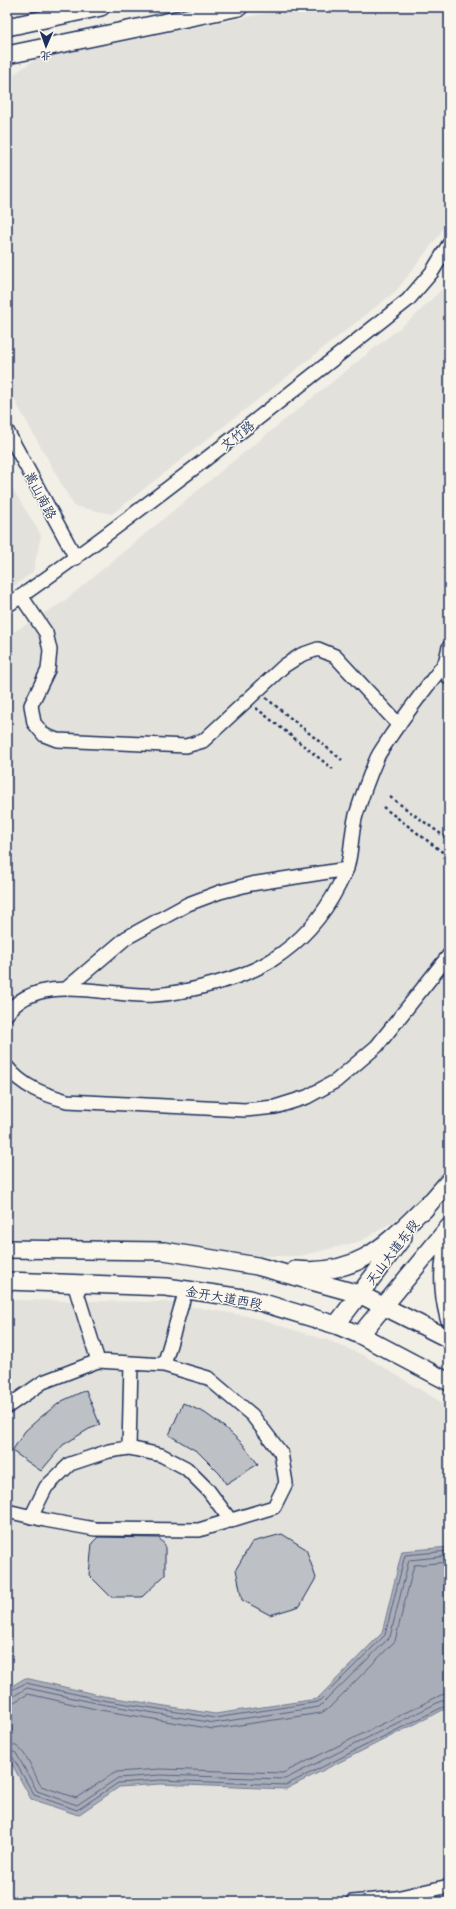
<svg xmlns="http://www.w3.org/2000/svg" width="456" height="1909" viewBox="0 0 456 1909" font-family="'Comic Neue','LXGW WenKai TC',sans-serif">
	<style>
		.built { fill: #e2e1dc }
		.green { fill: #d2d3d2; stroke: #768198 }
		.water { fill: #a9adb7; stroke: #707b93 }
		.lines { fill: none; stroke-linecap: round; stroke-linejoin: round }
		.shore { stroke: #546182; stroke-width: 1 }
		.building { fill: #bdc0c4; stroke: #1b2f5e }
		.minor-casing { stroke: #1b2f5e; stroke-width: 16 }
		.major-casing { stroke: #1b2f5e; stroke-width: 20 }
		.path { stroke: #1b2f5e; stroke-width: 2.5; stroke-dasharray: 3 3; stroke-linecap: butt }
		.minor { stroke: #fbf7ec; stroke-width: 13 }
		.major { stroke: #fbf7ec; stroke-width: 17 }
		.labels { text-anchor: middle; stroke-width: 3; stroke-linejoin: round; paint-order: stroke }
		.street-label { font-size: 13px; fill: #1b2f5e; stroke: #fbf7ec }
	</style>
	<rect width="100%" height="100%" fill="#f2efe6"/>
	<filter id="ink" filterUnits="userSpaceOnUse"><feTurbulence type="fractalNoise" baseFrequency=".025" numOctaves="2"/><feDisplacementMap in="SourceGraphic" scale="8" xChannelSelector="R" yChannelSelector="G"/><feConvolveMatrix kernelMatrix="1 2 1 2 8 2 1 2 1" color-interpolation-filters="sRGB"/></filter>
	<g filter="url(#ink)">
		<!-- built -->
		<path class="built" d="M297 7H449V211L440 234 396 291 112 514 74 506 15 401 7 379V79L36 59Z
			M449 282V1168L423 1197 391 1223 361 1241 300 1256H259L166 1242 7 1239V636L63 602 226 467 417 314Z
			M7 480 41 535 33 572 7 591Z
			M7 1300 166 1302 247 1316 327 1340 365 1356 449 1407V1895L417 1902H7Z"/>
		<!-- green -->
		<path class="green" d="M449 1895V1902H417Z"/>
		<!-- water -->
		<path class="water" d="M449 1547V1707L286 1789 160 1784 119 1787 78 1815 31 1799 7 1755V1689L25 1678 103 1696 215 1714 317 1699 382 1633 402 1551Z"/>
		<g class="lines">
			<!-- shore -->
			<path class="shore" d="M7 1692 26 1683 102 1700 215 1718 318 1702 385 1635 405 1555 449 1551
				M7 1697H12L27 1688 101 1704 214 1723 319 1707 390 1637 409 1560 449 1556
				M7 1703 14 1702 28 1694 100 1710 213 1729 321 1713 328 1709 395 1641 414 1565 449 1562
				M7 1743C25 1743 33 1773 41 1786L76 1798 111 1775 117 1772 160 1769 283 1773 441 1695 449 1693
				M7 1749 16 1753 37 1791 77 1805 118 1778 160 1775 285 1779 443 1700 449 1699
				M7 1754 12 1756 34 1795 77 1810 118 1783 160 1780 286 1785 449 1704"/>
		</g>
		<!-- building -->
		<path class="building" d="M86 1390 100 1425 89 1429 63 1445 41 1471 12 1451 25 1431 42 1416 62 1401Z
			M183 1403 205 1413 223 1426 242 1443 258 1464 226 1484 220 1474 198 1452 169 1435Z
			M282 1534 306 1549 316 1578 300 1606 270 1615 242 1600 236 1569 252 1542Z
			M98 1537 159 1538 165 1545V1575L142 1597H111L89 1575 92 1543Z"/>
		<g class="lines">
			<defs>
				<path id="minor" d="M7 431 76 558
					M21 596 46 633 50 650 48 670 31 705 34 723 44 735 57 740 186 746 203 741 284 666 301 655 318 649 335 656 399 725
					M7 606C145 510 276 404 408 300L432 272 449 244
					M449 647 445 663 449 678
					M67 988 126 938 188 904 220 892 251 884 347 869
					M7 1014C38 970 110 998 154 995 187 993 244 978 272 960 302 941 323 917 339 885 341 880 345 874 347 868 352 851 351 832 356 815 362 796 369 776 377 758 380 751 386 744 390 737 407 712 426 688 445 663
					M7 1067C23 1087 43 1094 67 1101L245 1110 275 1107 307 1097 336 1081 377 1046 449 955
					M74 1283 98 1361
					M164 1365 186 1290
					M7 1407 43 1382 98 1361 164 1365 208 1378 252 1415 281 1453 286 1483 274 1507 199 1530 95 1529 45 1520 7 1511
					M129 1448 131 1363
					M31 1517 46 1487 70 1464 109 1451 129 1448 161 1455 186 1468 208 1490 231 1521
					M352 1902 396 1898 449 1886"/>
				<path id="major" d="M7 27 101 7
					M7 55 239 7
					M423 1211 449 1181
					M449 1240C441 1267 442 1291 449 1318
					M7 1249 164 1251 257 1266 359 1294 449 1339
					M295 1270C361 1276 386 1244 430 1202
					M7 1281 166 1287 250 1299 336 1325 360 1335 449 1382
					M336 1325 403 1237
					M360 1335 449 1227"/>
			</defs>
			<!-- minor casing -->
			<use href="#minor" class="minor-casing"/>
			<!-- major casing -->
			<use href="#major" class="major-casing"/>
			<!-- path -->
			<path class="path" d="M266 698 342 760
				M256 708 333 769
				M390 797 449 840
				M383 807 449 857"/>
			<!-- minor -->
			<use href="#minor" class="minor"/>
			<!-- major -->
			<use href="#major" class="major"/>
		</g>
	</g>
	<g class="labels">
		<!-- street labels -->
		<g class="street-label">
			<text transform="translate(237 435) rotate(-38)" y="5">文竹路</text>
			<text transform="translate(41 495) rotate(62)" y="5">嵩山南路</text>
			<text transform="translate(392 1252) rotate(-53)" y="5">天山大道东段</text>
			<text transform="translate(224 1297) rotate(10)" y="5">金开大道西段</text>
		</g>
	</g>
	<!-- margin -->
	<rect width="456" height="1909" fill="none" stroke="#fbf7ec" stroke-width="24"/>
	<rect x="12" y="12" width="432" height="1885" fill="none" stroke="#1b2f5e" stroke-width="1.5" filter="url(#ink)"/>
	<!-- north arrow -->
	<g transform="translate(46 46) rotate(182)" stroke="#fbf7ec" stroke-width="3" paint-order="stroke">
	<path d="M0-3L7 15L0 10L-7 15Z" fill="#1b2f5e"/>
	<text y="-6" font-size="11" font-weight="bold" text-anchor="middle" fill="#1b2f5e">北</text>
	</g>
</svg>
